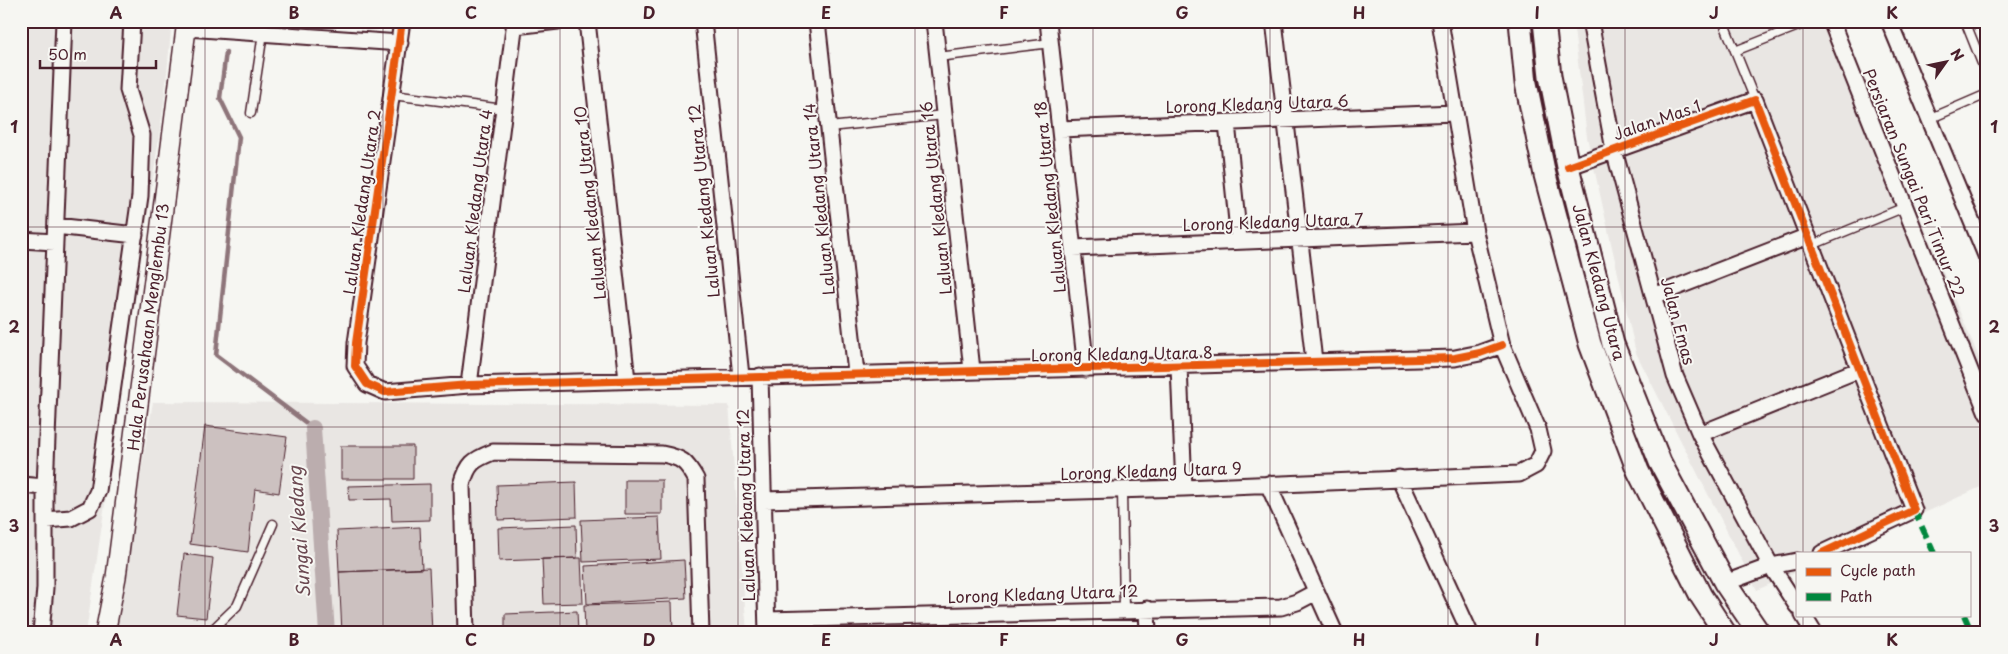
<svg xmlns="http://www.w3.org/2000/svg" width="2008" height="654" viewBox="0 0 2008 654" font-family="'Playpen Sans',sans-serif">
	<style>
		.built { fill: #e9e6e3 }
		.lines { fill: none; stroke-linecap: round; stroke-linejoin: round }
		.stream { stroke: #8e747a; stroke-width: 4.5 }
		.canal { stroke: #bbadae; stroke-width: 16 }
		.building { fill: #ccc1c0; stroke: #4a1f2b }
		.service-casing { stroke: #4a1f2b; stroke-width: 11 }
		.minor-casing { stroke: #4a1f2b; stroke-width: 19 }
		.tertiary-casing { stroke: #4a1f2b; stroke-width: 22 }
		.secondary-casing { stroke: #4a1f2b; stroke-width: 25 }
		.service { stroke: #f6f6f2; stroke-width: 8 }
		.minor { stroke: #f6f6f2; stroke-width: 15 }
		.tertiary { stroke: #f6f6f2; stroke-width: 19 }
		.secondary { stroke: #f6f6f2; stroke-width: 21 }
		.quiet { stroke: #00873e; stroke-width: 6; stroke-dasharray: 12 6; stroke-linecap: butt }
		.cycleway-casing { stroke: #f6f6f2; stroke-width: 11 }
		.cycleway { stroke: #e8590c; stroke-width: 8 }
		.grid { fill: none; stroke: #4a1f2b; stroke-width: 1; stroke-opacity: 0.55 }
		.labels { text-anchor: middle; stroke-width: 4; stroke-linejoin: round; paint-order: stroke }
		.street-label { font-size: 16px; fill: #4a1f2b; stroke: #f6f6f2 }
		.water-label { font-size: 18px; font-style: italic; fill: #6c4a52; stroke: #f6f6f2 }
		.neatline { fill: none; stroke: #4a1f2b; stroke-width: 2 }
		.grid-label { font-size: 16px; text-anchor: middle; font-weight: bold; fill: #4a1f2b }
	</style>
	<rect width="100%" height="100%" fill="#f6f6f2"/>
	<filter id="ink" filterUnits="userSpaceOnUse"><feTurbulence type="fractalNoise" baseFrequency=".02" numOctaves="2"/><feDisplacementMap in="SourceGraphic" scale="10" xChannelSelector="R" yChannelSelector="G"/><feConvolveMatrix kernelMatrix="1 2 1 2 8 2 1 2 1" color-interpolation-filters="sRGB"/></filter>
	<g filter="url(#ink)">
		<!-- built -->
		<path class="built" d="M21 21H172L164 103 86 633H21Z
			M1573 21H1838L1987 377V484L1838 553H1797V572L1757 590 1636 353 1587 137Z
			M153 402 729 405 747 633H113Z"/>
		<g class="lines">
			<!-- stream -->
			<path class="stream" d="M226 52 220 98 239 137 216 355 313 428"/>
			<!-- canal -->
			<path class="canal" d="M313 428 327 633"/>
		</g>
		<!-- building -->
		<path class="building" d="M205 426 287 437 279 493 255 489 248 552 190 544Z
			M341 446H413V479H341Z
			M625 480H662V514H625Z
			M576 482 577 517 498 520 497 485Z
			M430 484V520L392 521 391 499 349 500 348 486Z
			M659 517 661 559 583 562 581 520Z
			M576 525 577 558 499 561 498 528Z
			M420 527 422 569 339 572 337 531Z
			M184 554 213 558 206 618 177 615Z
			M577 558H581L583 603 544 604 542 559Z
			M684 560 686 598 587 604 585 566Z
			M429 568 432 633H342L339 572Z
			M672 602 673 633H585L584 605Z
			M577 611 578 633H505V614Z"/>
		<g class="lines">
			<defs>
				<path id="service" d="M1723 21 1755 100
					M1965 21 1987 76
					M1735 51 1811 21
					M938 57 1051 43
					M392 95 504 109
					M251 113 263 33
					M1929 119 1987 94
					M829 127 944 115
					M1812 245 1905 207
					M1122 490 1124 610
					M209 633 237 606 273 524"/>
				<path id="minor" d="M402 21 356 343 355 366 367 384 385 392 469 385 1455 358 1480 353 1502 345
					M587 21 627 380
					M703 21 741 376
					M817 21 856 373
					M934 21 972 370
					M1048 21 1086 369
					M1274 21 1314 361
					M1590 21 1614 150 1675 376 1700 434 1771 566 1797 606
					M1831 21 1987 413
					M1889 21 1987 258
					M515 26 558 21
					M187 28 400 43
					M1227 123 1239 241
					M1060 129 1454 113
					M1568 167 1755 100 1914 510 1822 553
					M56 226 135 235
					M21 240 55 242
					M1073 248 1475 232
					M1654 296 1808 236
					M1179 366 1184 488
					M760 376 767 633
					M469 385 515 21
					M1700 434 1858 370
					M1399 478 1470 633
					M1268 484 1335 633
					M21 485 45 487
					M764 500 1184 488 1519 474 1536 465 1543 451 1538 429 1502 345 1475 232 1440 21
					M46 520 71 518 90 508 98 491 140 196 142 135 128 90 132 21
					M1725 583 1771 566 1797 561
					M1147 609 1148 633
					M1803 615 1814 633
					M767 620 1281 607 1297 602 1316 592
					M41 633 45 588V487L64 21
					M466 633 462 485C468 463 473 460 493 452L662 454C682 458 686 461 696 479L701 633"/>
				<path id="tertiary" d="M105 633 116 577 187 21"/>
				<path id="secondary" d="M1520 21 1526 83 1545 175 1590 344 1638 471 1701 596 1725 633
					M1544 21 1550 76 1568 167 1613 344 1660 462 1725 583 1759 633"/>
			</defs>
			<!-- service casing -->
			<use href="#service" class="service-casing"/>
			<!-- minor casing -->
			<use href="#minor" class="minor-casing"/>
			<!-- tertiary casing -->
			<use href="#tertiary" class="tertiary-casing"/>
			<!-- secondary casing -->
			<use href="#secondary" class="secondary-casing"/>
			<!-- service -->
			<use href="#service" class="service"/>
			<!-- minor -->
			<use href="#minor" class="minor"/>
			<!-- tertiary -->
			<use href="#tertiary" class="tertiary"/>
			<!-- secondary -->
			<use href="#secondary" class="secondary"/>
			<!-- quiet -->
			<path class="quiet" d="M1914 510 1934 553
				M1964 615 1972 633"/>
			<defs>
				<path id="cycleway" d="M402 21 356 343 355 366 367 384 385 392 469 385 1455 358 1480 353 1502 345
					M1568 167 1755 100 1914 510 1822 553"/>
			</defs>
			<!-- cycleway casing -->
			<use href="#cycleway" class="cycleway-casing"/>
			<!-- cycleway -->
			<use href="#cycleway" class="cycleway"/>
		</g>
	</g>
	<!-- grid -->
	<path class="grid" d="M205 21V633M383 21V633M560 21V633M738 21V633M915 21V633M1093 21V633M1270 21V633M1448 21V633M1625 21V633M1803 21V553M21 227H1987M21 427H1987M1803 615V633"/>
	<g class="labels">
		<!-- street labels -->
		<g class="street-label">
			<text transform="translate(1257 104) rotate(-2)" y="6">Lorong Kledang Utara 6</text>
			<text transform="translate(1657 120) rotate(-19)" y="6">Jalan Mas 1</text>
			<text transform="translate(1914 183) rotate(68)" y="6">Persiaran Sungai Pari Timur 22</text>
			<text transform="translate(1050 197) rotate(-96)" y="6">Laluan Kledang Utara 18</text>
			<text transform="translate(936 198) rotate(-96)" y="6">Laluan Kledang Utara 16</text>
			<text transform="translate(819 199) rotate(-96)" y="6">Laluan Kledang Utara 14</text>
			<text transform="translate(475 201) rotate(-83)" y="6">Laluan Kledang Utara 4</text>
			<text transform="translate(704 201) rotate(-96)" y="6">Laluan Kledang Utara 12</text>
			<text transform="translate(362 202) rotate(-82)" y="6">Laluan Kledang Utara 2</text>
			<text transform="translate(590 203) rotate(-96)" y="6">Laluan Kledang Utara 10</text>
			<text transform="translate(1273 222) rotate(-2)" y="6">Lorong Kledang Utara 7</text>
			<text transform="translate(1599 282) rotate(75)" y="6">Jalan Kledang Utara</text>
			<text transform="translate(1678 321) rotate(75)" y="6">Jalan Emas</text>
			<text transform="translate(148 327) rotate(-83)" y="6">Hala Perusahaan Menglembu 13</text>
			<text transform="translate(1122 354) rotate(-1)" y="6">Lorong Kledang Utara 8</text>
			<text transform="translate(1151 471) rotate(-2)" y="6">Lorong Kledang Utara 9</text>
			<text transform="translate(746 505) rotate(-92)" y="6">Laluan Klebang Utara 12</text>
			<text transform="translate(1043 594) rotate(-2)" y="6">Lorong Kledang Utara 12</text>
		</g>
		<!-- water labels -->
		<g class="water-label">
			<text transform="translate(300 532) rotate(-94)" y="6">Sungai Kledang</text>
		</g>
	</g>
	<!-- margin -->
	<rect width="2008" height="654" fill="none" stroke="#f6f6f2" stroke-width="55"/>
	<!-- legend -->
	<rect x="1796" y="552" width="175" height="65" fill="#f6f6f2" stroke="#b1a0a2"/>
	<rect x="1806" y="568" width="25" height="8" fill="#e8590c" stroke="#b1a0a2"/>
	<text x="1840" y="576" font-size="15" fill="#4a1f2b">Cycle path</text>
	<rect x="1806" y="593" width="25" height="8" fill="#00873e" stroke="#b1a0a2"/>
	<text x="1840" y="602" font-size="15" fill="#4a1f2b">Path</text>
	<!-- north arrow -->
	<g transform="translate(1946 62) rotate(57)" stroke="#f6f6f2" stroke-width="4" paint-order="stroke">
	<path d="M0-4L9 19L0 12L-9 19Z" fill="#4a1f2b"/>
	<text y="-8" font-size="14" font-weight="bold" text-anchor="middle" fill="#4a1f2b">N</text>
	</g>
	<!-- scale -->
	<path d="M40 60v8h116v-8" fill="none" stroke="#4a1f2b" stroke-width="2.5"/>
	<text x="48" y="60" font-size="15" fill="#4a1f2b" stroke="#f6f6f2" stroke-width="4" paint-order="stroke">50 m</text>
	<rect x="28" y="28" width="1952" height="598" class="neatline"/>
	<g class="grid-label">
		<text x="116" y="19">A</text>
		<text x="294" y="19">B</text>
		<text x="471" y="19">C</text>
		<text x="649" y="19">D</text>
		<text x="826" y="19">E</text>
		<text x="1004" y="19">F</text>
		<text x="1182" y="19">G</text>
		<text x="1359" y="19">H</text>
		<text x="1537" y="19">I</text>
		<text x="1714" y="19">J</text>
		<text x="1892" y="19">K</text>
		<text x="14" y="133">1</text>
		<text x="1994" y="133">1</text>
		<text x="14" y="333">2</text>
		<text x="1994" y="333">2</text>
		<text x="14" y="532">3</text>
		<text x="1994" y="532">3</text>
		<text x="116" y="646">A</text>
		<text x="294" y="646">B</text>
		<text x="471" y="646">C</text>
		<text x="649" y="646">D</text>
		<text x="826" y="646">E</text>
		<text x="1004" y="646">F</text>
		<text x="1182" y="646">G</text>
		<text x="1359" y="646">H</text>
		<text x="1537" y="646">I</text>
		<text x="1714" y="646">J</text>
		<text x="1892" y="646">K</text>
	</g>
</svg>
